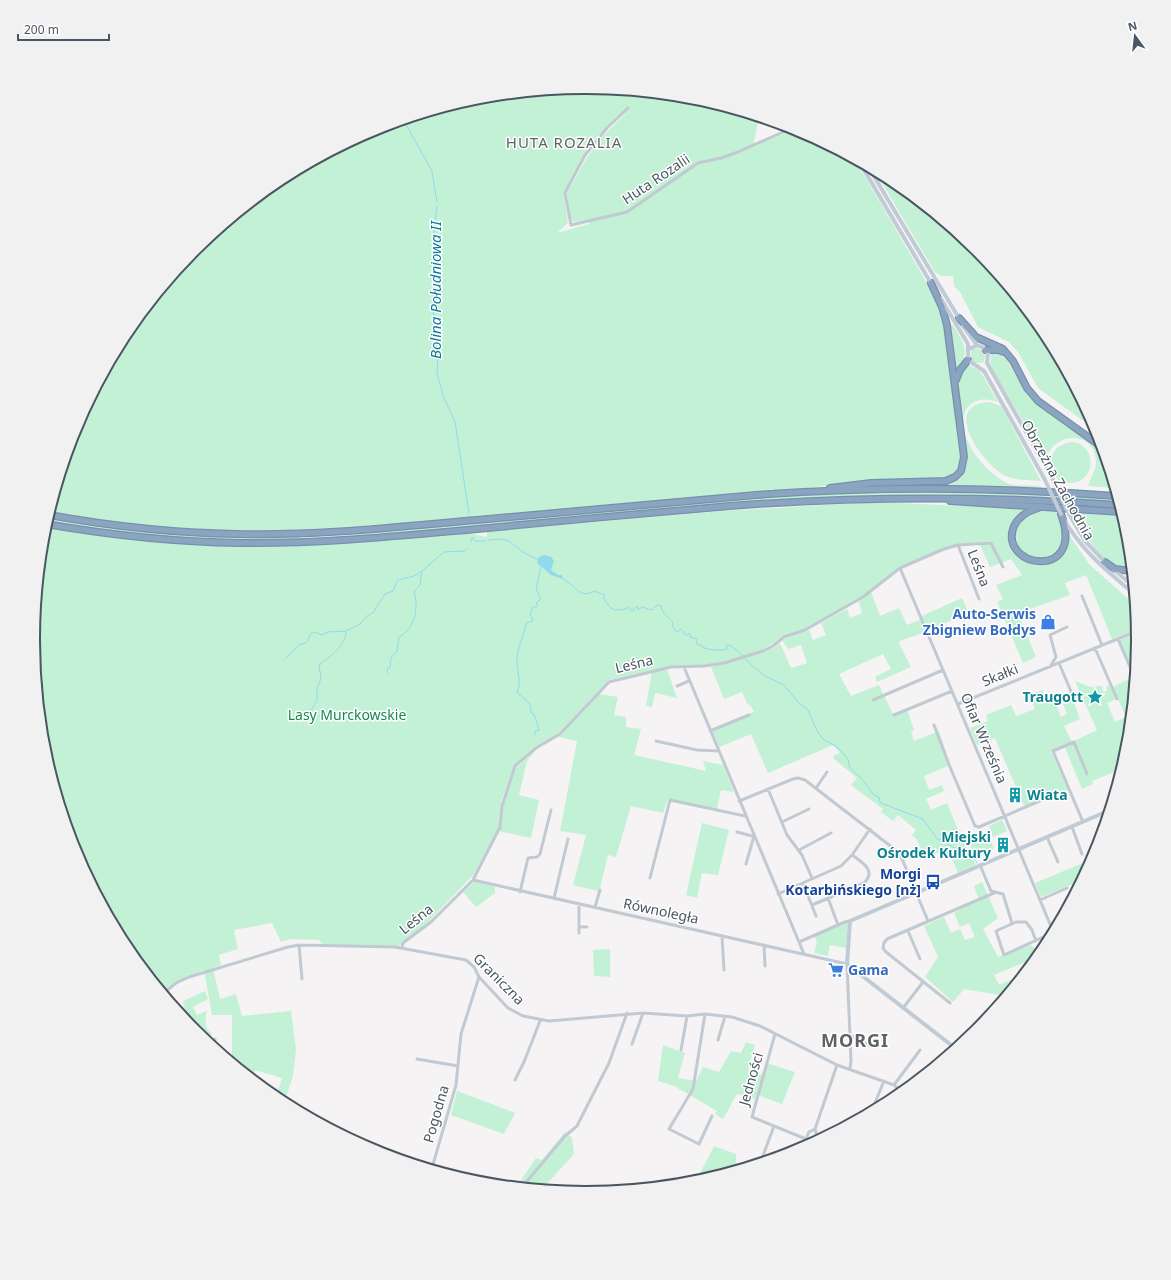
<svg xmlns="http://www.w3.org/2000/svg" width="1171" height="1280" viewBox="0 0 1171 1280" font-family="'Noto Sans',sans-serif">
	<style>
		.green { fill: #c3f1d5; fill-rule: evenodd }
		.water { fill: #90daee }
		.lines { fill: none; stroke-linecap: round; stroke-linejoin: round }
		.stream { stroke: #90daee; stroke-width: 1 }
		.highway-casing { stroke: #7690ad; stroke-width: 8 }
		.street { stroke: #c1cad2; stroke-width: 3 }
		.secondary { stroke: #c1cbd6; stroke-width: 4 }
		.highway { stroke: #8ba5c1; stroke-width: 5.5 }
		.secondary-bridge { stroke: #c1cbd6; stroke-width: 4 }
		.labels { text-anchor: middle; stroke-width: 3; stroke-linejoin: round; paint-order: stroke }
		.street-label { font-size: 14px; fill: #4a5661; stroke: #fff }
		.shop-label { font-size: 14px; font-weight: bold; fill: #366cbe; stroke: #fff; text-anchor: end }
		.culture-label { font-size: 14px; font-weight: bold; fill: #0d838f; stroke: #fff; text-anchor: end }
		.park-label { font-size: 14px; fill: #17864f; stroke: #fff }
		.transit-label { font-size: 14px; font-weight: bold; fill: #164399; stroke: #fff; text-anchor: end }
		.neighbourhood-label { font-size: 15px; letter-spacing: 1px; fill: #5f6368; stroke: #fff }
		.water-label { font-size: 15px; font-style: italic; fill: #0c7c9b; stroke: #fff }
		.district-label { font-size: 18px; font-weight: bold; letter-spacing: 1px; fill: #5f6368; stroke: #fff }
		.rim { fill: none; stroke: #4a5661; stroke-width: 2 }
	</style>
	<rect width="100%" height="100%" fill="#f5f3f3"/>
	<!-- green -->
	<path class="green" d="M586 88 694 98 759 118 753 146 795 129 856 161 935 297 944 320 948 346 961 456C961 465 958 473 950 477 939 482 887 481 872 481 860 478 854 482 842 484 819 487 794 489 771 491L773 489H770V491L409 523 274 531 276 530 240 531 151 526 50 512 75 428 126 333 195 249 279 180 374 129 478 98ZM628 111 600 139 586 159 567 193 570 216 573 222 591 220 588 224 557 233 568 223 564 195 584 154 592 141Z
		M875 171 893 181 976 249 1045 333 1096 430 1038 388 1018 352 1009 342 978 327 960 292 954 286 953 276H941L935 272Z
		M951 325H953C968 350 969 350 955 377Z
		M977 348 983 350 985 354 984 362C979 364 974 363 971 359V349Z
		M991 353 1002 355 1006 359 1028 396 1036 403 1102 450 1114 488 1088 486C1090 478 1096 471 1096 462 1096 431 1054 430 1046 459L990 366Z
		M967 364 980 371 998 402C968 391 955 417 968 442 975 457 987 470 1000 479 1014 490 1029 482 1044 488L970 486 851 487 950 483C960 478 965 471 968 460L958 388 959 375Z
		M989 402 1001 406 1041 481C1028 480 1013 481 1002 474 981 461 941 405 989 402Z
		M1071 442C1091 442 1098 469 1081 480 1075 484 1066 483 1060 482 1047 465 1047 447 1071 442Z
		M940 491 1048 494 1050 498 909 495 821 498 354 537 353 533C549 516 744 493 940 491Z
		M1064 495 1117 498 1119 503 1067 500Z
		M876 502 1028 509 1017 516 1011 528C1013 536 1014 549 1019 555 1022 559 1028 562 1032 563 1053 568 1066 553 1069 535L1090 565 1134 604 1137 629 1112 639 1086 575 1065 583 1070 595 1018 613 1036 657 1023 663 997 602 1003 599 996 585 1022 575 1011 559 990 567 980 545 993 541 959 544 900 566 863 597 805 629 784 636 762 650 725 662 704 665 671 666 609 680 559 733 535 747 514 766 501 802 499 826 475 873 426 924 399 946 323 945 319 940 291 939 281 942 272 923 234 930 238 949 219 955 221 965 213 968 220 999 236 994 242 1016 291 1011 296 1050 293 1076 284 1103 276 1097 282 1078 255 1070 253 1078 232 1061V1015H212L204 970 174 983 163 992 126 947 75 851 44 748 33 640 45 527 120 538 209 546 217 544 461 532 487 537V532L489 531 723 511Z
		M1039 510 1056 511C1068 537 1069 551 1037 560L1020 551C1011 531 1017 514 1039 510Z
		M1074 513 1122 516 1127 532 1131 569C1103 568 1083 534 1074 513Z
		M48 517 116 528 301 536V540H213L133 535 47 522Z
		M871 592 880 616 899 608 907 625 919 620 920 617 925 632 900 641 899 643 911 667 877 682 875 677 891 669 883 654 839 674 851 696 879 685 893 714 907 709 914 730 911 732 914 741 939 731 950 765 924 776 929 790 942 785 944 791 926 799 931 810 947 803 961 837 976 865 958 873 952 859 940 852 925 858 917 840 912 835 916 830 898 815 893 821 881 812 883 809 851 785 857 778 834 759 833 756 840 753 833 745 768 773 751 734 719 747 712 729 754 712 750 704 748 705 742 692 724 699 711 667 774 648 780 643 791 668 807 663 801 645 788 649 782 640 809 630 813 640 826 635 821 623 847 609 850 618 862 613 859 602Z
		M962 598 969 614 928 629 922 616Z
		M1132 635 1137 648 1127 748 1120 771 1115 774 1114 772 1092 781 1093 784 1082 789 1064 745 1051 751 1068 790 1060 794 1058 790 1048 793 1049 796 1024 806 995 738 977 745 970 728 988 721 986 715 1011 705 1016 716 1035 709 1030 695 1042 690 1047 700 1053 697 1061 717 1067 714 1063 704 1073 700 1080 719 1064 726 1072 742 1097 730 1075 681 1090 687 1103 686 1102 690 1106 692 1107 685 1113 687 1133 677 1117 641ZM1116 699H1118L1126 717 1115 722 1107 703Z
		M667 669 677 698 655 693 652 707 646 706 652 671Z
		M599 694 618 697 614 715 626 717V727L641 729 634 755 706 771 703 761 723 765 734 792 721 790 717 809 668 799 663 813 631 806 616 857 608 855 600 888 598 891 573 885 586 835 560 831 577 741 559 737Z
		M536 750 527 761 519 795 539 800 531 838 499 831 503 807 515 769Z
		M1002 820 1007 831 993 837 989 826Z
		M702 823 729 830 718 875 702 873 697 898 686 895Z
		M989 836 994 849 975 856 970 844Z
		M1083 863 1086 870 1080 881 1041 897 1035 883Z
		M475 881 495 887V893L476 907 463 892Z
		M982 882 998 918 983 929 998 957 1031 945 1040 953 1035 958 994 975 999 985 1022 975 1005 996 964 989 953 1002 925 977 938 957 924 926 944 917 951 933 960 929 965 940 975 937 969 923 960 927 954 913 978 900V897L974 886Z
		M846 922 848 924 846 948 830 945 828 956 814 953 817 942 814 936Z
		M610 949V977L594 976 593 950Z
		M205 991 208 999 193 1007 197 1015 207 1011C205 1020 204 1027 211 1033L212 1045 195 1031 179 1011 185 1009 183 1001Z
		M746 1042 755 1045 748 1069 762 1075 766 1063 795 1072 782 1104 757 1095 755 1099 737 1094 723 1119 715 1114 717 1111 674 1086 658 1081 663 1045 685 1053 678 1078 696 1081 703 1067 719 1072 731 1051 741 1053Z
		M457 1091 515 1113 504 1134 451 1115Z
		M565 1132 572 1138 574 1154 543 1188 517 1186 536 1158 542 1160Z
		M714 1146 736 1154V1162L734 1169 696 1181Z"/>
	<!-- water -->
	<path class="water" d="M544 555 551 557 554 561 551 570 558 575H562L563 579 551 575 537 563 539 557Z"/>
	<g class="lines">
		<!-- stream -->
		<path class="stream" d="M404 121 432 171 437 202
			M437 206 434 232 433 308 438 357 437 374 444 398 455 422 469 513
			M472 537 475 541H485
			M489 540 501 539 509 541 523 552 538 560
			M471 542 472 538
			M563 579C574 584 580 600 594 591L605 595 603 598C609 605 609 610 619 610 623 609 625 610 629 607L632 611 637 606 638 610 642 607 652 610 657 605 661 606 663 612 673 622 672 626 677 632 681 629 686 636 689 633 691 638H696L697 644C701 645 702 647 705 648 709 650 723 651 727 649L726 646 730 645 743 656
			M285 659 300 644C309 644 307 639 311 634L315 632 322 635 328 632 346 631
			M745 659 763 675 784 685 798 702 808 710 817 731 823 739 837 747 848 759 850 768 862 779 873 794 880 798 879 800 881 803 923 819 938 840 946 838 947 844 975 859 977 863
			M387 673V669L390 668 391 658 397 651 399 637C415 629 419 607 414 592L420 585 422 571 444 552 465 551 468 548
			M306 718 317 701V687L321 679 319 665C329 658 347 644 346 631L360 624 367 616 374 612C376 605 382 601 385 594L393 591 397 581C407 575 409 581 422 571
			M535 735V731L539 730 534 714 531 713 530 704 517 692C522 682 517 672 517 661 517 646 524 638 526 623L533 621 530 614 533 607H536L538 605 536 603 541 599 536 589 541 567"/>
		<defs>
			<path id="highway" d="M959 318 976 337 1003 349 1013 361 1027 388 1038 401 1102 447
				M986 350H998L1004 352
				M956 380 960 370 968 360
				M830 488 871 483 946 481 955 477 961 471 964 457 947 325 942 307 931 283
				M950 501 1121 512
				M1038 508C1028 511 1019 516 1014 526 997 568 1086 582 1061 514
				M49 515C111 526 173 533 236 534 317 536 397 527 477 520 570 511 663 503 756 495 876 486 996 487 1116 496
				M46 524C110 535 175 542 240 543 319 544 398 536 477 529 561 521 646 513 730 506 860 496 989 496 1119 505
				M1105 562 1115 569 1131 571
				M1132 580 1131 586 1132 593"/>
		</defs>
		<!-- highway casing -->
		<use href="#highway" class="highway-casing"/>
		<!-- street -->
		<path class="street" d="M628 108 607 128 585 155 565 193 571 225 627 212 698 163 721 158 738 152 792 128
			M958 545 979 599
			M900 568 1053 931
			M1082 596 1102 645
			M1118 639 1131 669
			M1095 648 1117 699
			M1059 663 1075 701
			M684 667 804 954
			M1050 667 1056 657 1050 635 1067 627
			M677 686 689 681
			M873 700 943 670
			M958 704 1137 631
			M894 715 952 691
			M934 725 950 767 975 826 979 827 1042 800
			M710 731 749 715
			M656 741 697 750 719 751
			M816 788 827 772
			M768 789 787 835 802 855 812 878
			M739 801 793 779 798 778 805 780 897 851 903 861 928 921
			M782 822 809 809
			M1083 822 1053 751 1074 742 1087 774
			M1072 827 1082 854
			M737 832 752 836
			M1047 837 1058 862
			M799 850 831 833
			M746 864 754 836
			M980 865 991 891 1003 894 1012 923
			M650 878 670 800 745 816
			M473 880 847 964 851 1061 850 1068
			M803 883 816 916
			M520 892 528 858 537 857 540 854 551 810
			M778 894 841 866 852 855 870 829
			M554 898 568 839
			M828 898 838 925
			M1040 900 1067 888
			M812 905 864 883C877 871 862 862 852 855
			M595 907 600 890
			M579 927H587
			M908 931 920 959
			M579 933V904
			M722 936 724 970
			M1036 941 1032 930 1026 922H1016L996 931 1004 955 1052 933
			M799 942 845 922 850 921
			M299 945 302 979
			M764 945 765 966
			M402 947 403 943 431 922 473 880 500 827 502 806 515 766 536 748 560 734 609 682 671 667 704 666 724 663 763 651 773 646 784 637 805 630 863 597 900 568 944 549 958 545 991 543 1003 567
			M164 993 176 983 189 977 288 947 299 945 395 947 466 960 474 967 479 977 493 992 508 1008 523 1016 549 1021 643 1013 687 1016 705 1014 732 1017 760 1026 837 1065 894 1085 902 1092
			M950 1003 886 952 883 948 884 943 887 939 994 893
			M903 1008 923 982
			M705 1014 693 1089 669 1129 699 1144 712 1116
			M775 1034 752 1117 806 1139 809 1132 815 1129
			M850 1035 869 1045
			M215 1039V1047
			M718 1040 725 1016
			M632 1044 643 1013
			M681 1050 687 1016
			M417 1059 458 1066
			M515 1080 524 1062 540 1021
			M894 1085 920 1050
			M872 1110 884 1081
			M820 1138 817 1136 815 1129 837 1065
			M761 1161 774 1126
			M432 1168 456 1085 461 1034 479 977
			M737 1169 740 1166H745
			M523 1186 565 1136 577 1126 581 1118 609 1063 627 1013"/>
		<!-- secondary -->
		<path class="secondary" d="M860 163 932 285
			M869 168 960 320
			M941 299 968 344V360L984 371 1044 478
			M963 326 977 345
			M969 349 977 345 984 348 988 353 987 363
			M987 363 1052 478
			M1069 514 1085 541 1106 563
			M1063 518C1082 551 1105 569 1133 593
			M1113 569 1132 585
			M955 1048 847 964 850 921 1108 811"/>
		<!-- highway -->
		<use href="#highway" class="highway"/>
		<!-- secondary-bridge -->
		<path class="secondary-bridge" d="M1044 478 1061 514
			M1052 478 1069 514"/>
	</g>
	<!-- icons -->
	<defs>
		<symbol id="shop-bare" viewBox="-9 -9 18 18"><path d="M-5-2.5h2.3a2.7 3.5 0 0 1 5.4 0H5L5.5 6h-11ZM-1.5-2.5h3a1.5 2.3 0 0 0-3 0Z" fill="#3f7fe0" stroke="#fff" stroke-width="2.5" paint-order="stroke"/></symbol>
		<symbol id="sight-bare" viewBox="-9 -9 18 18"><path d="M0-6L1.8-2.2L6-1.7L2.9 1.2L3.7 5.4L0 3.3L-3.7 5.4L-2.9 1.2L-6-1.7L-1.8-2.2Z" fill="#0f9aa8" stroke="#fff" stroke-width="2.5" paint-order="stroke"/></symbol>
		<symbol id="building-bare" viewBox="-9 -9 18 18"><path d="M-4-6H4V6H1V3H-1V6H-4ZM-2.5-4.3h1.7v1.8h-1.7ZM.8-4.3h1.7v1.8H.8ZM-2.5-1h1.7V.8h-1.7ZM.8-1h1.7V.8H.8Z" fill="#0f9aa8" stroke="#fff" stroke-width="2.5" paint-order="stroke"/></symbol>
		<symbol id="bus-bare" viewBox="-9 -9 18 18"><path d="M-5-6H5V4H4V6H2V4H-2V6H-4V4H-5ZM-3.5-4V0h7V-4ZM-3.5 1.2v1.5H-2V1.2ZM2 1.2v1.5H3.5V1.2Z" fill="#1a4fb4" stroke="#fff" stroke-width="2.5" paint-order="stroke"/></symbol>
		<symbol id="supermarket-bare" viewBox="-9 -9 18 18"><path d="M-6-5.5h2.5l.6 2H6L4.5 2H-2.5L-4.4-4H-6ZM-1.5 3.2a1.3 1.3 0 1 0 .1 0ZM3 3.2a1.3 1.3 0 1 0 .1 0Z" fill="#3f7fe0" stroke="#fff" stroke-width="2.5" paint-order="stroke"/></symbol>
	</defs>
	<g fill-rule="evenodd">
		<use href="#shop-bare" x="1037" y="611" width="22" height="22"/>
		<use href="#sight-bare" x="1084" y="686" width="22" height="22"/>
		<use href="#building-bare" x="1004" y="784" width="22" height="22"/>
		<use href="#building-bare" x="992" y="834" width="22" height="22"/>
		<use href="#bus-bare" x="922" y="871" width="22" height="22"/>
		<use href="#supermarket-bare" x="825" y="959" width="22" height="22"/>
	</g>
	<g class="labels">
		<!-- street labels -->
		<g class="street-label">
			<text transform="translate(656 179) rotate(-34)" y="5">Huta Rozalii</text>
			<text transform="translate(1058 480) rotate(61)" y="5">Obrzeżna Zachodnia</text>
			<text transform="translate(979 568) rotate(68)" y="5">Leśna</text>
			<text transform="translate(634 664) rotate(-13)" y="5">Leśna</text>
			<text transform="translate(1000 675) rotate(-22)" y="5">Skałki</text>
			<text transform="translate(984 738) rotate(67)" y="5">Ofiar Września</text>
			<text transform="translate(661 911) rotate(12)" y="5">Równoległa</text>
			<text transform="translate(416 919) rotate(-39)" y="5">Leśna</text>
			<text transform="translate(499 979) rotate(45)" y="5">Graniczna</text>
			<text transform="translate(751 1079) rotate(-74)" y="5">Jedności</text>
			<text transform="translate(436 1114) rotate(-74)" y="5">Pogodna</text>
		</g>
		<!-- shop labels -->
		<g class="shop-label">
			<text x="1036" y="619">Auto-Serwis<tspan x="1036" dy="16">Zbigniew Bołdys</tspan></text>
			<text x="848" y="975" text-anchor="start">Gama</text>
		</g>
		<!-- culture labels -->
		<g class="culture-label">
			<text x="1083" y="702">Traugott</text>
			<text x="1027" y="800" text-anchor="start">Wiata</text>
			<text x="991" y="842">Miejski<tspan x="991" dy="16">Ośrodek Kultury</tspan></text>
		</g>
		<!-- park labels -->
		<g class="park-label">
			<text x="347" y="720">Lasy Murckowskie</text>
		</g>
		<!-- transit labels -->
		<g class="transit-label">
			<text x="921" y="879">Morgi<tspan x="921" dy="16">Kotarbińskiego [nż]</tspan></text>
		</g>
		<!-- neighbourhood labels -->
		<g class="neighbourhood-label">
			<text x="564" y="148">HUTA ROZALIA</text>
		</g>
		<!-- water labels -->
		<g class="water-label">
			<text transform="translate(436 290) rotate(-90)" y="5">Bolina Południowa II</text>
		</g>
		<!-- district labels -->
		<g class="district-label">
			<text x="855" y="1047">MORGI</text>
		</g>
	</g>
	<!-- crop -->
	<path d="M0 0H1171V1280H0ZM585 94H586A545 545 0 0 1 1131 639V641A545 545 0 0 1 586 1186H585A545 545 0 0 1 40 641V639A545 545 0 0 1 585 94Z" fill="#f1f1f2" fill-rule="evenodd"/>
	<path class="rim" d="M585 94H586A545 545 0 0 1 1131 639V641A545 545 0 0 1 586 1186H585A545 545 0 0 1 40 641V639A545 545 0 0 1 585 94Z"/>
	<!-- north arrow -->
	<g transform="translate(1135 36) rotate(345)" stroke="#ffffff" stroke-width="3" paint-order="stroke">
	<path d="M0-3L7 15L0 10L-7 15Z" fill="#4a5661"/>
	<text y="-6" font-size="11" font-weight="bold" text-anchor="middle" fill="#4a5661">N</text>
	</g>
	<!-- scale -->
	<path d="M18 34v6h91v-6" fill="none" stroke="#4a5661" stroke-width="2"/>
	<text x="24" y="34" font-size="12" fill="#4a5661" stroke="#ffffff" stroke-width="3" paint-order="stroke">200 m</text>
</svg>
